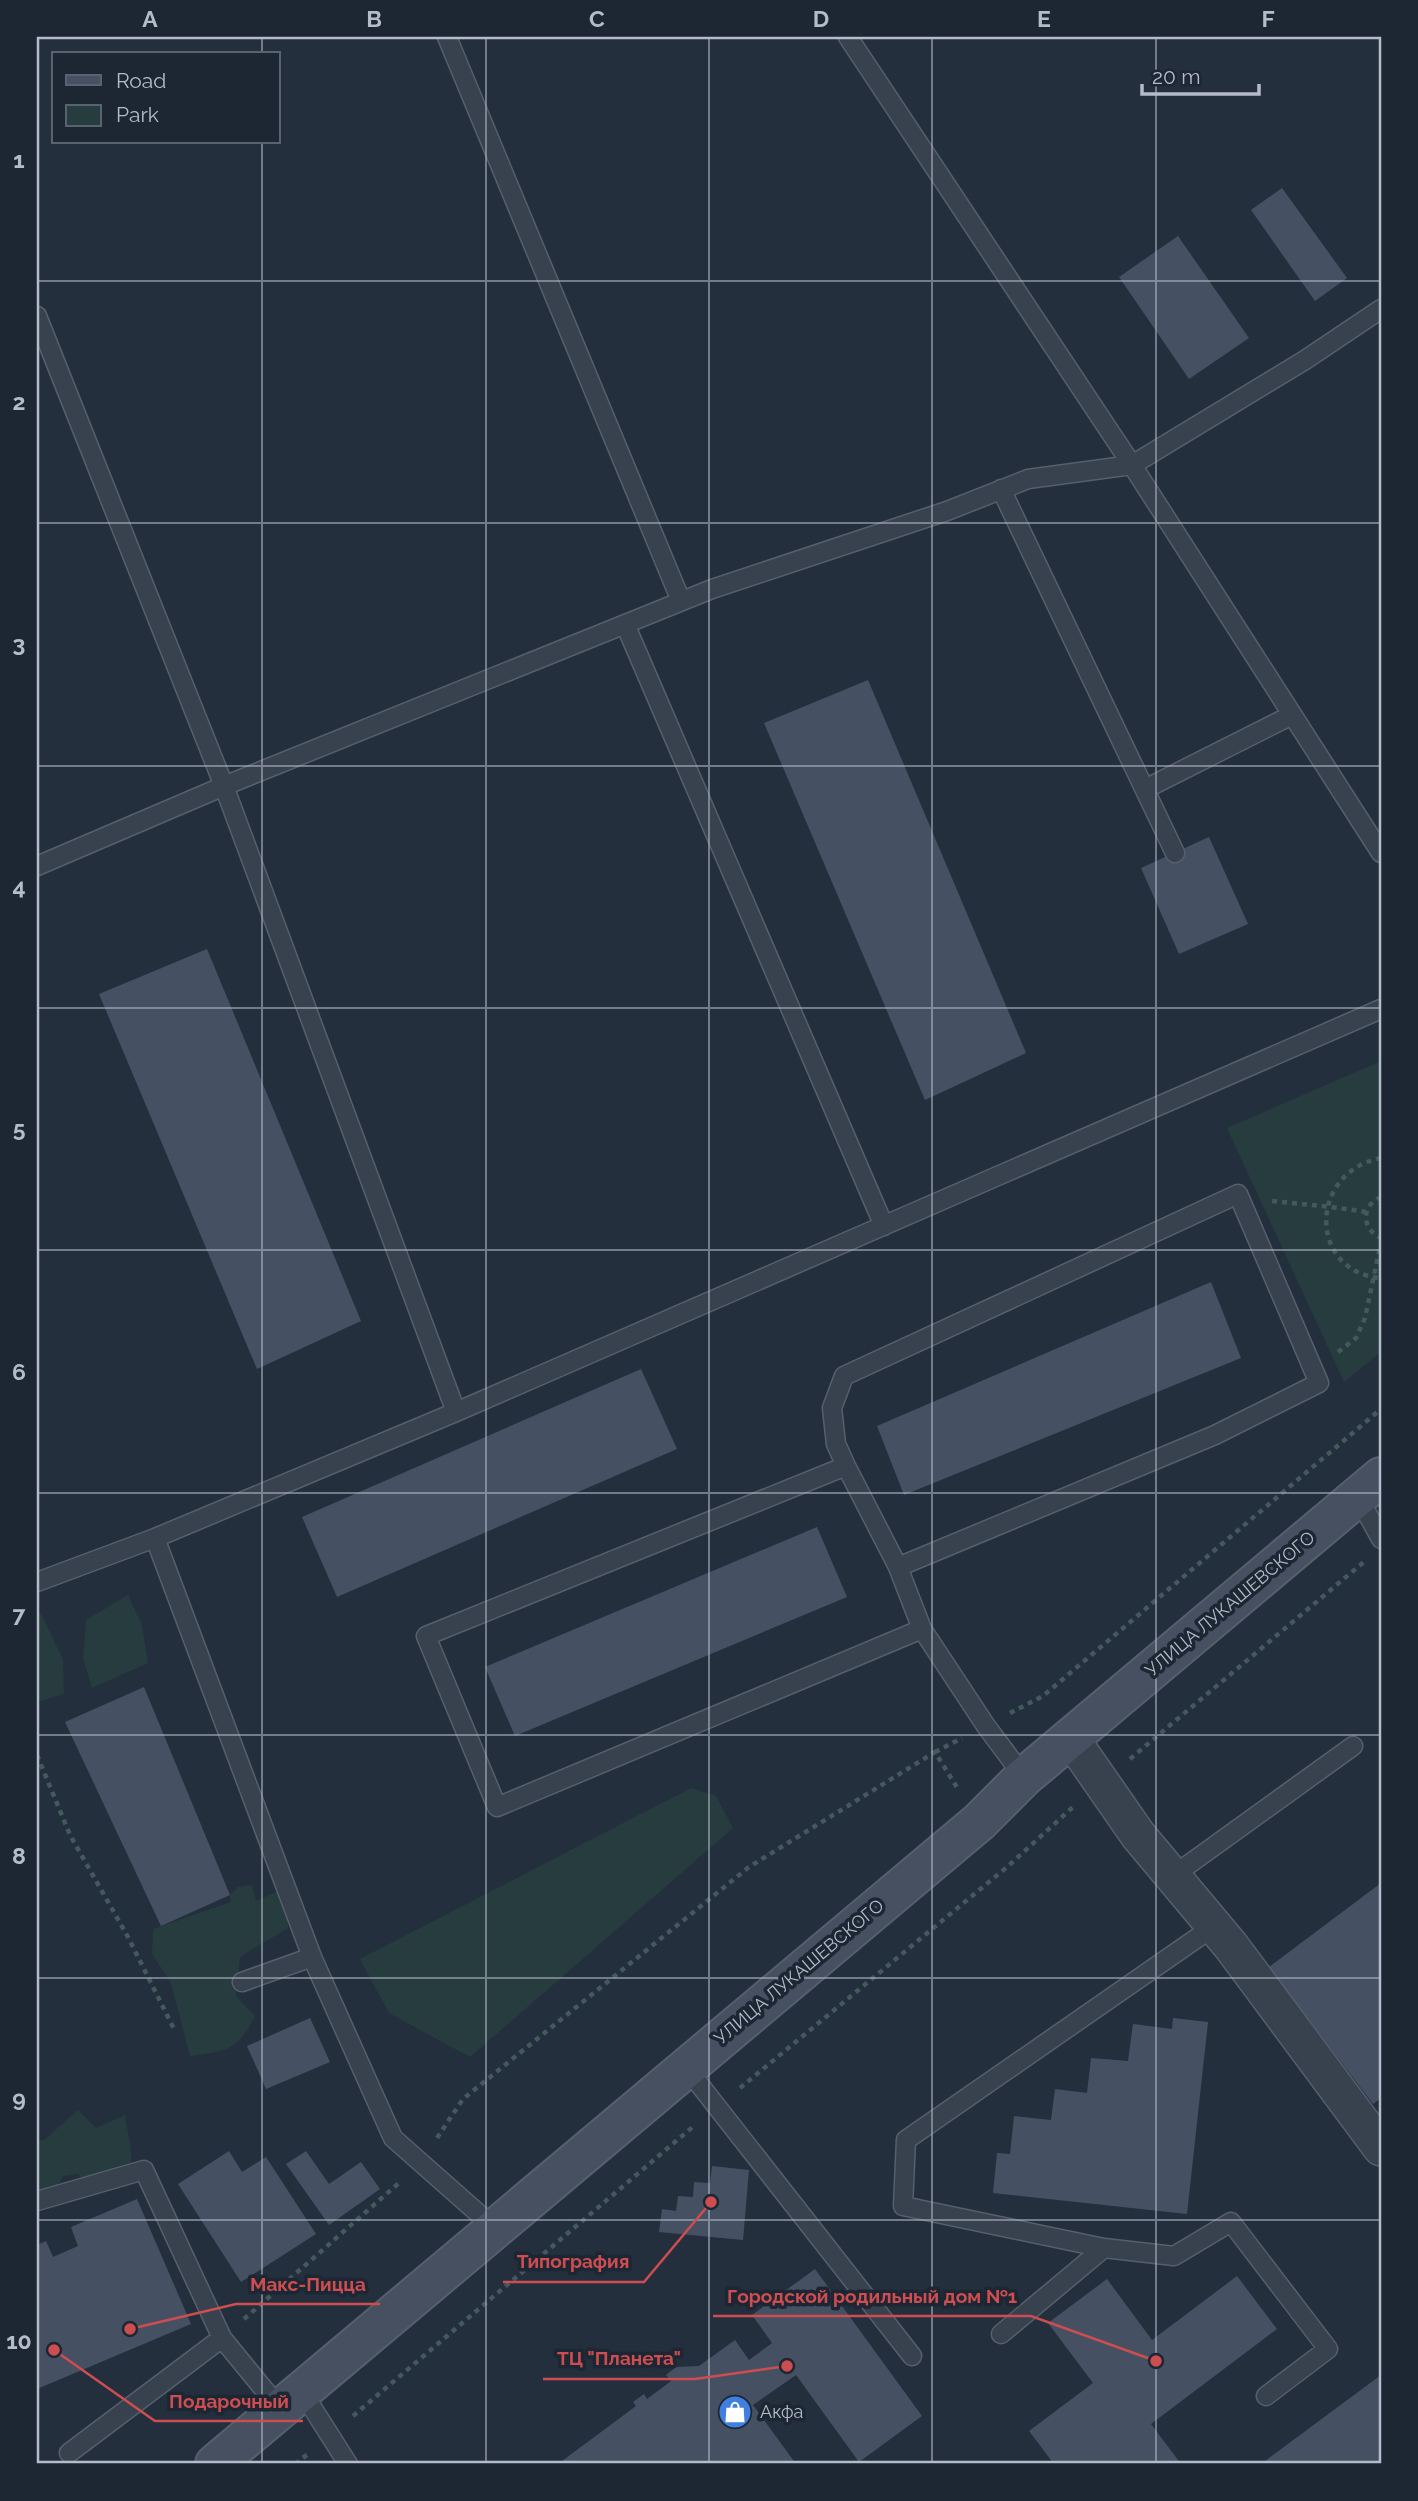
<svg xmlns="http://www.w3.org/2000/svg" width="1418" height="2501" viewBox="0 0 1418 2501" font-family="Raleway,sans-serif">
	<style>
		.green { fill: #263c3f }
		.building { fill: #455162 }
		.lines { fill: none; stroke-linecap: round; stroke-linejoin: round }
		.lane-casing { stroke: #565f6c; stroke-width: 21 }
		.street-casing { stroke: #565f6c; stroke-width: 38 }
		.secondary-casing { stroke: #565f6c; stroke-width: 42 }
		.path { stroke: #44595c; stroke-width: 4.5; stroke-dasharray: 5 5; stroke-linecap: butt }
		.lane { stroke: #38414e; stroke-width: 18 }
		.street { stroke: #38414e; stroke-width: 35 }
		.secondary { stroke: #465061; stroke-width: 38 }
		.grid { fill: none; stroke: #b4bcc9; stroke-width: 2; stroke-opacity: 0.55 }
		.labels { text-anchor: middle; stroke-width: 7; stroke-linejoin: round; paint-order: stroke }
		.street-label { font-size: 18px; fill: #b4bcc9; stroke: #1d2633 }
		.poi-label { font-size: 18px; fill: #b4bcc9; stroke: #1d2633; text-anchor: start }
		.leader { fill: none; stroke: #ce4d50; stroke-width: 2.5 }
		.callout-dot { fill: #ce4d50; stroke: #1d2633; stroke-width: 2.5 }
		.callout-label { font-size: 19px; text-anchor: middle; font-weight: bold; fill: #ce4d50; stroke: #1d2633; stroke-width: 7; stroke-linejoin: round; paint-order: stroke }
		.neatline { fill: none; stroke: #b4bcc9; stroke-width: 2.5 }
		.grid-label { font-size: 23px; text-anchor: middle; font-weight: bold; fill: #b4bcc9 }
	</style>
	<rect width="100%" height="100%" fill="#242f3e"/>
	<!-- green -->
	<path class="green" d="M1381 1061V1352L1344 1382 1227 1128Z
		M128 1595 142 1625 148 1663 92 1688 83 1658 86 1620Z
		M39 1610 63 1659 64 1694 37 1702Z
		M691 1788 716 1796 733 1828 470 2057 389 2013 360 1959Z
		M252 1885 256 1901 278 1891 287 1910 288 1928 240 1957 236 1996 255 2016C238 2050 227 2051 190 2056L171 1983 152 1954 153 1929 231 1902 230 1895 238 1887Z
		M78 2110 96 2128 125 2115C133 2166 142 2167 91 2190L78 2174 63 2176 59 2184 67 2199 37 2207V2140H44Z"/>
	<!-- building -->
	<path class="building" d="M1282 188 1347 278 1315 301 1251 210Z
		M1178 236 1249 338 1189 379 1119 277Z
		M868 680 1026 1053 925 1100 764 723Z
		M1209 837 1248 924 1179 954 1141 868Z
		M207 949 361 1321 257 1369 99 994Z
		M1211 1282 1241 1358 904 1495 877 1426Z
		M641 1369 677 1449 337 1597 302 1517Z
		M817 1527 847 1597 515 1736 485 1667Z
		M144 1687 230 1895 161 1926 65 1722Z
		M1381 1883V2098L1373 2104 1269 1967Z
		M310 2018 330 2062 266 2089 247 2046Z
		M1173 2018 1208 2022 1187 2214 993 2193 997 2153 1010 2154 1014 2116 1051 2120 1055 2089 1087 2093 1091 2058 1128 2061 1133 2024 1172 2029Z
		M229 2151 242 2172 266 2157 316 2234 241 2282 178 2184Z
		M306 2151 329 2184 361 2162 380 2189 329 2225 286 2164Z
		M712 2166 749 2170 743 2240 659 2232 662 2209 676 2211 678 2196 693 2197 694 2182 710 2183Z
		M137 2199 191 2324 37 2389V2245L46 2241 53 2257 78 2246 71 2227Z
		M815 2269 922 2416 859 2462 796 2375 753 2405 796 2464H558L636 2406 633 2402 644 2394 647 2399 671 2381 666 2375 676 2367 699 2366 735 2340 749 2360 772 2343 752 2315Z
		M1237 2276 1277 2329 1151 2424 1181 2464H1054L1029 2431 1093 2383 1048 2323 1107 2279 1152 2340Z
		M1381 2375V2464H1261Z"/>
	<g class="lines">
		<defs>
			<path id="lane" d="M447 37 681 601
				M848 37 1132 465 1381 853
				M37 316 224 786 456 1412
				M1001 489 1175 853
				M625 624 884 1226
				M1145 789 1292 715
				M37 866 224 786 712 589 947 511 1028 479 1132 465 1305 360 1381 309
				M846 1466 426 1636 497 1807 922 1629
				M1358 1497 1381 1539
				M155 1538 312 1957 393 2138 496 2229
				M898 1567 1215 1435 1319 1383 1238 1194 844 1376 832 1408 836 1444 846 1466 898 1567 922 1629 986 1726 1024 1777
				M37 1582 155 1538 456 1412 1381 1009
				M1174 1875 1353 1746
				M1213 1927 906 2140 903 2206 1104 2248 1174 2256 1231 2222 1328 2349 1266 2396
				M242 1982 312 1957
				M685 2066 912 2356
				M37 2201 144 2170 222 2338 280 2409
				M1001 2334 1104 2248
				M303 2393 348 2464
				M69 2453 222 2338"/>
			<path id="street" d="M1070 1737 1138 1835 1231 1946 1381 2148"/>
			<path id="secondary" d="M215 2464 979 1822 1024 1777 1381 1477"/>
		</defs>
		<!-- lane casing -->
		<use href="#lane" class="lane-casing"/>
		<!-- street casing -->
		<use href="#street" class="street-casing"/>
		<!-- secondary casing -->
		<use href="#secondary" class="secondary-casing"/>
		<!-- path -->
		<path class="path" d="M1381 1158C1308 1172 1308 1272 1381 1278
			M1381 1197C1361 1205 1361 1229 1381 1238
			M1272 1201C1304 1204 1335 1207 1366 1212
			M1338 1352 1356 1338 1365 1318 1381 1242
			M1010 1713 1043 1696 1381 1409
			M935 1752 962 1738
			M37 1755 70 1835 128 1937 174 2029
			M1130 1759 1365 1561
			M740 2088 1007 1867 1073 1807
			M437 2138 463 2099 749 1867 935 1752 958 1789
			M244 2319 400 2182
			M353 2416 695 2125
			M295 2464 308 2454"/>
		<!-- lane -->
		<use href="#lane" class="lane"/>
		<!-- street -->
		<use href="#street" class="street"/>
		<!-- secondary -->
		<use href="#secondary" class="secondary"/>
	</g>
	<!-- grid -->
	<path class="grid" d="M262 37V54M486 37V2464M709 37V2464M932 37V2464M1156 37V2464M262 142V2464M37 281H1381M37 523H1381M37 766H1381M37 1008H1381M37 1250H1381M37 1493H1381M37 1735H1381M37 1978H1381M37 2220H1381"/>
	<!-- icons -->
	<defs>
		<symbol id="shop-disc" viewBox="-11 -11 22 22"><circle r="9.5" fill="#3f7fe0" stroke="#1d2633"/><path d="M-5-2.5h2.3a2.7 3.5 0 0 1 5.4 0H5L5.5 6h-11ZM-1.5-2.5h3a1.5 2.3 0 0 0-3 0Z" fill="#fff"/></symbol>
	</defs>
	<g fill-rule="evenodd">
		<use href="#shop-disc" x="716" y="2393" width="38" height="38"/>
	</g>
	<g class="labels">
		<!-- street labels -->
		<g class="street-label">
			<text transform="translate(1230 1604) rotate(-40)" y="6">УЛИЦА ЛУКАШЕВСКОГО</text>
			<text transform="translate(799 1972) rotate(-40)" y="6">УЛИЦА ЛУКАШЕВСКОГО</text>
		</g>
		<!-- poi labels -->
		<g class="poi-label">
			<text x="760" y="2418">Акфа</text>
		</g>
	</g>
	<!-- callouts -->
	<path class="leader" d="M711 2202L644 2282H503M130 2329L236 2304H380M1156 2361L1031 2316H713M787 2366L695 2379H543M54 2350L155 2421H303"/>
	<g class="callout-dot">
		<circle cx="711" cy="2202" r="7"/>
		<circle cx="130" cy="2329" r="7"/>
		<circle cx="1156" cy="2361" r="7"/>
		<circle cx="787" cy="2366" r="7"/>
		<circle cx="54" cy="2350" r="7"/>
	</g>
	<g class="callout-label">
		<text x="573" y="2268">Типография</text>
		<text x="308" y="2291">Макс-Пицца</text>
		<text x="872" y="2303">Городской родильный дом №1</text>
		<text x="619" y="2365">ТЦ "Планета"</text>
		<text x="229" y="2408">Подарочный</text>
	</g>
	<!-- border -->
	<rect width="1418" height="2501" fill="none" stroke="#1d2633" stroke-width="77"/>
	<!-- legend -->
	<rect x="52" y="52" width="228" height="91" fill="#1d2633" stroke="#59626f" stroke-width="2"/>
	<rect x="66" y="75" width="35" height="10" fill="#465061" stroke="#59626f" stroke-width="2"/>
	<text x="116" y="88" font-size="21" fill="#b4bcc9">Road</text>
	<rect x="66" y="105" width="35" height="21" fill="#263c3f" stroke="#59626f" stroke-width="2"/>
	<text x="116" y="122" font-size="21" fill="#b4bcc9">Park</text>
	<!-- scale -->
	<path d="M1142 84v10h117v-10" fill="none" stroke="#b4bcc9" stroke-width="3.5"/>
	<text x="1152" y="84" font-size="21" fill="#b4bcc9" stroke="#1d2633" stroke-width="5" paint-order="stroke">20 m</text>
	<rect x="38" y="38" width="1342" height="2424" class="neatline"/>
	<g class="grid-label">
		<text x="150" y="27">A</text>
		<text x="374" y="27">B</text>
		<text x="597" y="27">C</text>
		<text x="821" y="27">D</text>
		<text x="1044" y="27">E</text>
		<text x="1268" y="27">F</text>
		<text x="19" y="168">1</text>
		<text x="19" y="410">2</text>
		<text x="19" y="652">3</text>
		<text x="19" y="895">4</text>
		<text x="19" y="1137">5</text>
		<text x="19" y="1380">6</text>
		<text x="19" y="1622">7</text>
		<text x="19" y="1864">8</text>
		<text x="19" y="2107">9</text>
		<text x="19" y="2349">10</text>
	</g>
</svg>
